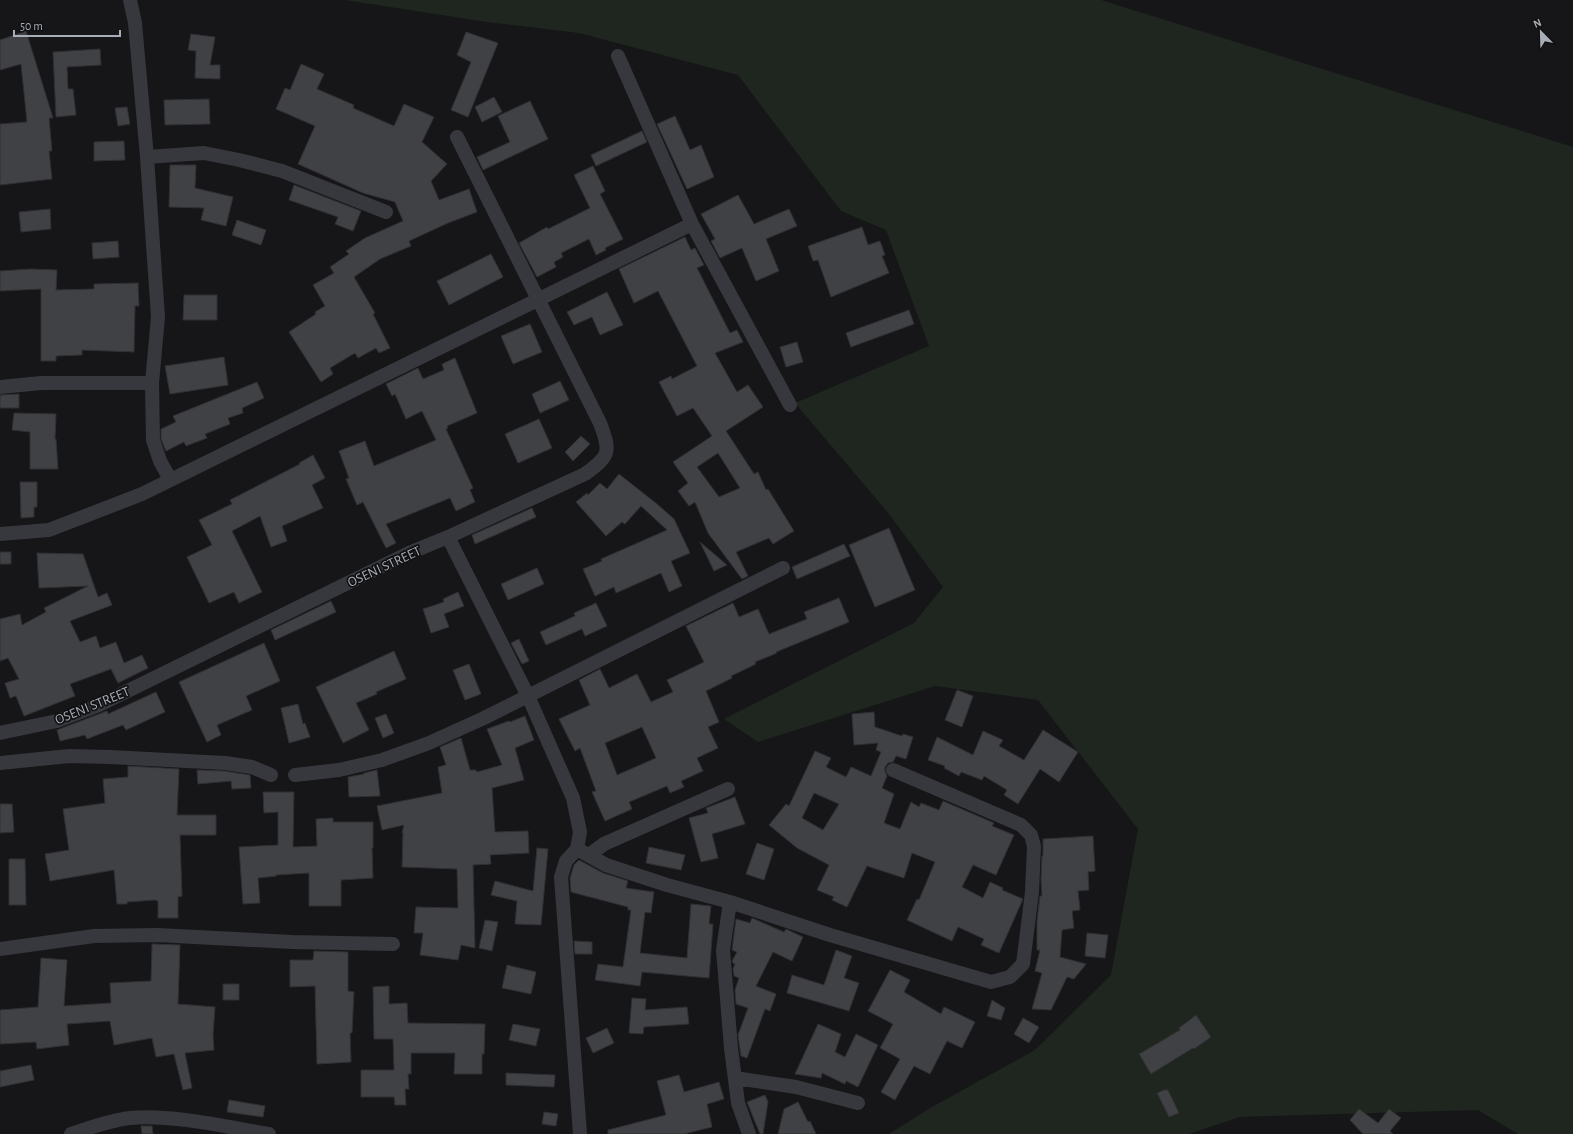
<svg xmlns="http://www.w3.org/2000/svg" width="1573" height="1134" viewBox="0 0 1573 1134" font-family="'Alegreya Sans',sans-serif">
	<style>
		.green { fill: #1e261f }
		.building { fill: #404145; stroke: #303034; fill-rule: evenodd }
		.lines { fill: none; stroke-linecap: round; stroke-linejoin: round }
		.minor { stroke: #37383d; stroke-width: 14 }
		.labels { text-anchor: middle; stroke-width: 3.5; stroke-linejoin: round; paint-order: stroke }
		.street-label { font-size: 14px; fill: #a8adb8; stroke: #111113 }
	</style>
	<rect width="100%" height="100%" fill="#161618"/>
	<!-- green -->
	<path class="green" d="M345 0H1101L1573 147V1134H1518L1478 1110 1240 1117 1189 1134H889L932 1107 1035 1050 1111 975 1138 829 1038 700 935 686 758 742 724 719 914 623 943 587 889 514 795 403 929 346 886 230 841 211 738 75 579 33 487 22Z"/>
	<!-- building -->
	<path class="building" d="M26 31 53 118H49L52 151H49L52 179 0 185V124L27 122 21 64 0 70V40Z
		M466 32 498 43 468 117 451 110 471 62 457 55Z
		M191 34 215 37 210 65H220V79L195 78 196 51 188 50Z
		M100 49 101 65 67 67 68 89H73L76 115 56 117 53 52Z
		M301 64 324 74 317 89 354 105 353 108 394 126 404 104 434 117 422 142 447 164 431 181 439 200 469 189 477 212 448 223 409 241 411 246 380 259 354 277 375 313 373 314 390 348 379 353 376 348 358 358 355 353 330 368 333 374 321 382 289 332 316 314 315 312 325 306 313 285 334 273 330 267 349 254 346 251 365 238 403 221 395 202 363 193 298 164 315 126 276 109 285 88 290 90Z
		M494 97 502 112 482 122 475 107Z
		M209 99 210 124 165 125 164 100Z
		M530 101 548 139 483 170 477 157 510 142 498 116Z
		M127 107 130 124 118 126 115 108Z
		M675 116 690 150 701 145 714 177 687 189 657 124Z
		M642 131 647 142 596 166 591 155Z
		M124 141 125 160 94 161V142Z
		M170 165H196L195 188 233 197 226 226 201 220 204 208 169 207Z
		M593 166 605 191 600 194 623 239 605 248 606 250 596 255 589 239 561 253 563 257 554 262 556 267 537 277 519 243 547 227 548 229 590 208 574 175Z
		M294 185 361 211 353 231 335 224 338 217 289 200Z
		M738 195 754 224 789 209 797 226 766 239 779 271 756 281 742 248 720 258 711 241 715 239 701 214Z
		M50 209 51 229 21 232 19 212Z
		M237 220 266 230 261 245 232 235Z
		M862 227 868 245 880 241 885 255 882 256 889 273 831 297 818 260 813 261 808 246Z
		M685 237 691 250 695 248 704 265 697 268 730 333 737 330 743 342 715 353 737 392 748 385 763 407 726 431 754 474 758 472 766 490 768 489 794 531 773 544 769 538 736 552 748 576 742 579 708 533 695 502 689 506 678 491 688 483 673 462 712 436 693 408 677 416 659 382 671 376 672 379 697 366 658 291 634 303 619 269ZM718 453 740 488 719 497 697 467Z
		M118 241 119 257 93 259 92 243Z
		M491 254 503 277 449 305 437 281Z
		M30 269 57 270 56 290 94 289V284L138 283 139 306H135L134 352 82 350V355L56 356V361H41V289L0 291V271Z
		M607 292 623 325 600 335 592 317 574 325 567 312Z
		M184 295H217V320H183Z
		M909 310 914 324 851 347 846 333Z
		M530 324 542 352 513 364 501 336Z
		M797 342 803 362 786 367 780 347Z
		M224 357 228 385 170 394 165 366Z
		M455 358 477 413 447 426 448 428 446 429 473 488 470 490 475 502 456 511 450 498 386 524 396 543 386 548 363 502 357 505 346 479 349 478 339 451 365 441 374 466 436 440 422 411 406 419 395 394 392 396 386 384 418 368 423 379 444 370 442 364Z
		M560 381 569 400 540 413 532 394Z
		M257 382 264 398 242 408 243 413 228 418 230 424 205 434 207 438 186 446 184 442 166 451 161 439V429L176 422 173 416Z
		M19 394V408H0V395Z
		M14 413 56 414 55 439H56L58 469H30V432L12 430Z
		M539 419 552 448 518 463 505 434Z
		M581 436 590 444 573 461 565 452Z
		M313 455 325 478 312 485 323 508 282 526 287 541 271 547 260 516 232 531 262 592 239 603 234 592 209 603 187 557 212 545 199 520 232 504 230 500 300 464 299 463Z
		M619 474 657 504 674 519 690 553 671 561 682 586 669 592 661 573 616 593 614 587 595 596 583 569 602 561 601 559 667 530 641 506 625 524 622 522 606 536 576 502 587 493 588 495 600 483 607 489Z
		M20 482H37V507H34V517L21 518Z
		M532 508 536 517 475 544 472 535Z
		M889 528 915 590 875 607 849 545Z
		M700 542 727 565 714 571Z
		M844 544 850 556 797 579 792 567Z
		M0 552H11V564H0Z
		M37 553 83 554 98 597 107 593 112 605 70 621 80 642 96 636 100 648 116 642 124 663 142 655 148 668 118 683 111 669 70 684 75 696 24 716 16 696 10 698 5 683 19 679 8 658 0 661V619L20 614 22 625 46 612 44 608 88 586 39 588Z
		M537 568 544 584 508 600 501 584Z
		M458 592 464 606 444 614 449 627 431 633 423 609 444 602 443 599Z
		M839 598 849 622 776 652 777 653 755 662 756 664 731 676 732 678 706 691 719 722 708 727 718 748 697 758 703 771 681 781 684 787 670 793 667 786 629 802 632 809 605 821 592 792 596 791 580 748 575 751 559 719 590 705 579 680 600 669 609 688 637 674 651 702 673 692 667 680 704 662 686 626 733 603 739 617 758 609 769 634 807 619 804 612ZM642 727 656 758 617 775 605 743Z
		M331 601 336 612 275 640 271 630Z
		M596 603 607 626 585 636 582 629 546 645 540 632 575 616 574 613Z
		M519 639 529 661 522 664 511 643Z
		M264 643 280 681 246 696 252 710 217 725 221 735 207 742 179 682Z
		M394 651 406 679 376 692 377 694 356 703 369 730 343 743 316 687Z
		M469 664 481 694 465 700 453 670Z
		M957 690 973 696 962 727 945 720Z
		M156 692 165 712 126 730 123 725 87 739 85 735 60 741 57 730 107 711 108 714Z
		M298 704 303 724 305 723 310 737 289 743 281 708Z
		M874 712 875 727 902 736 903 734 913 737 906 759 896 756 893 762 888 763 885 767V771L887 776 882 788 894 794 884 823 900 829 911 802 919 807 921 803 939 810 943 801 994 823 992 826 1014 835 996 875 973 865 962 887 983 898 990 882 1003 888 1002 890 1023 899 999 953 981 945 984 939 958 927 952 941 907 920 917 899 919 900 935 862 912 853 904 878 867 866 847 907 832 900 834 897 817 890 829 865 797 848 769 825 786 804 789 806 815 751 831 758 826 767 846 777 851 767 871 776 881 752 876 750 878 743 854 745 852 714ZM814 793 839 804 823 830 802 818Z
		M386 714 394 733 383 738 375 718Z
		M525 716 534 740 515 748 524 780 492 788 495 832 528 831 529 853 490 855 491 864 473 865 475 948 461 945 458 960 420 955 423 933H414L416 907 458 908 457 869 402 867 403 833H402L404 825 382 830 377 806 442 793 438 767 446 765 440 747 461 738 470 770H476L477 772 502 765 487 729 509 721 510 722Z
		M1043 730 1078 752 1059 782 1040 769 1018 804 1004 795 1007 790 984 776 982 780 961 772 959 776 944 768 945 766 928 760 937 737 973 755 983 731 1003 740 999 746 1024 760Z
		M128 766 179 769 177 815H216V835H180L182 896 178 897V918H158V901L155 900 127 902V904H117L114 870 50 881 45 854 69 850 63 809 105 803 103 779 128 777Z
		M197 770 224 771 250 775 251 788 232 789 231 781 198 784Z
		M377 770 380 796 349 797 348 777 364 774V773Z
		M263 792H294L293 847 317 846 316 819 333 818V822H373V848H372L373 878 341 880V906H309V873L276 875V876L258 878 260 903 243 904 239 847 278 845V812L264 813Z
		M735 797 745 824 712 834 718 858 701 862 689 818 708 813 706 808Z
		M0 804H12L14 832 0 833Z
		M1093 836 1095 871 1088 872 1089 890 1078 891 1080 910 1072 911 1074 928 1062 930 1060 957 1086 964 1074 979 1067 977 1051 1010 1032 1009 1042 973 1035 971 1040 950H1037V921L1040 896H1042L1041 879 1042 856H1043V839Z
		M757 843 774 849 764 880 746 874Z
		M649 847 685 855 681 870 646 863Z
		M537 848 548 849 541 925 515 924 517 901 491 895 495 881 533 891Z
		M9 859H25L26 905H9Z
		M579 860 603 873 628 881 626 888 654 892 651 913 645 912 640 953 687 958 691 904 711 906 709 924H713L709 978 642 972 640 986 595 980 598 964 623 967 631 910H628V907L571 892 570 878 574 865Z
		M752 918 784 932 786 929 803 937 792 961 773 952 756 986 776 994 770 1011 765 1009 747 1058 741 1056 738 1035 748 1008 736 1004 735 990 739 978 734 976 733 969 735 964 733 963 732 961 737 952 732 950 736 919 750 923Z
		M485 920 498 922 492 951 479 948Z
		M1087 933 1108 935 1105 958 1085 956Z
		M574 941 592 942V954H575Z
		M152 944 180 945 178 1004 215 1007 213 1035 214 1050 185 1053 192 1088 183 1090 174 1054 156 1057 152 1038 114 1045 110 1021 67 1024 69 1045 37 1049 36 1042 0 1044V1010L38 1007 41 958 67 960 64 1006 111 1003 110 983 151 981Z
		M836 950 852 956 844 978 859 983 849 1011 787 993 792 975 824 985Z
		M314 951 348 952V991L354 992 352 1033H350L351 1062 317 1064 315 986 290 987V960H313Z
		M507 965 536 972 531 994 502 988Z
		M890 970 910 980 904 992 941 1014 944 1007 975 1022 962 1048 947 1041 930 1074 914 1066 895 1100 881 1092 900 1059 880 1048 893 1024 868 1011Z
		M223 984H239V1000H223Z
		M389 986V1004L407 1003 408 1023 485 1024 484 1054H482V1074H454L455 1053H411V1074H408L409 1089H405L406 1105H395L394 1097H361V1070H394L393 1039H374L373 987Z
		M632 998 646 999 645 1010 687 1007 689 1024 644 1027 643 1034 629 1033Z
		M992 1000 1005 1008 1001 1020 987 1016Z
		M1196 1015 1211 1037 1194 1049 1193 1048 1151 1074 1139 1054 1180 1030 1179 1028Z
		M1023 1018 1039 1027 1029 1043 1014 1034Z
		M513 1024 540 1029 536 1046 509 1040Z
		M818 1024 841 1034 835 1052 845 1057 856 1034 878 1045 858 1087 846 1081 845 1084 822 1073 821 1078 795 1074Z
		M607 1028 614 1043 593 1053 586 1038Z
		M31 1065 34 1080 0 1087V1071Z
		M506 1073 555 1075 554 1087 506 1085Z
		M679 1075 684 1092 719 1082 724 1099 707 1104 712 1127 684 1134H608V1130L666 1115 657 1081Z
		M1164 1090H1168L1179 1113 1169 1117 1157 1093Z
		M765 1095 768 1102 763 1134H760L747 1102Z
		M229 1100 265 1106 263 1117 227 1112Z
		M798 1102 808 1122 810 1121 816 1134H778L784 1109Z
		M1359 1109 1378 1123 1389 1109 1401 1118 1390 1131 1393 1134H1363L1350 1120Z
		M544 1112 558 1114 556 1126 542 1124Z
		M141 1126H152L153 1134H142Z"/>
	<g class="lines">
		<!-- minor -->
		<path class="minor" d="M130 0 135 23 147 157 158 317 152 383 153 440 160 461 170 479
			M147 157 204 153 239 160 282 171 386 212
			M692 224 790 405
			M0 387 41 383H152
			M0 534 49 530 142 494 692 224 618 56
			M448 537 528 696 573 798 580 832 577 849 566 861 561 877 580 1134
			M0 733 57 721 99 705 409 553 448 537 585 474C610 456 611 452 600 423L457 137
			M0 763 69 756 110 757 225 763 252 767 271 775
			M295 775 339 770 382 760 429 743 484 718 783 568
			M577 849 606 865 667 885 730 902 830 935 991 982 1010 977 1023 964 1032 892 1034 846 1031 835 1021 825 893 770
			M589 855 604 844 728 789
			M730 902 723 950 731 1048 738 1103 749 1134
			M0 949 94 936 157 935 292 942 393 944
			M735 1078 796 1087 858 1103
			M71 1134C90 1128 110 1120 130 1118 172 1114 227 1127 269 1134"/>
	</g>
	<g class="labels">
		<!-- street labels -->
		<g class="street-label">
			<text transform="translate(384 566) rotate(-25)" y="5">OSENI STREET</text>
			<text transform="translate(92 705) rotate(-22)" y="5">OSENI STREET</text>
		</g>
	</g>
	<!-- north arrow -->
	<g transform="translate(1541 32) rotate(337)" stroke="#111113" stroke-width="3" paint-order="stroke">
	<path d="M0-3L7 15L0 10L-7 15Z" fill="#a8adb8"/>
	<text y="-6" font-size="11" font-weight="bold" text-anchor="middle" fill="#a8adb8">N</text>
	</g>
	<!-- scale -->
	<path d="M14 30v6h106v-6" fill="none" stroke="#a8adb8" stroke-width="2"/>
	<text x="20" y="30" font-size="12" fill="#a8adb8" stroke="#111113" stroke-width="3" paint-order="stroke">50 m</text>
</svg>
